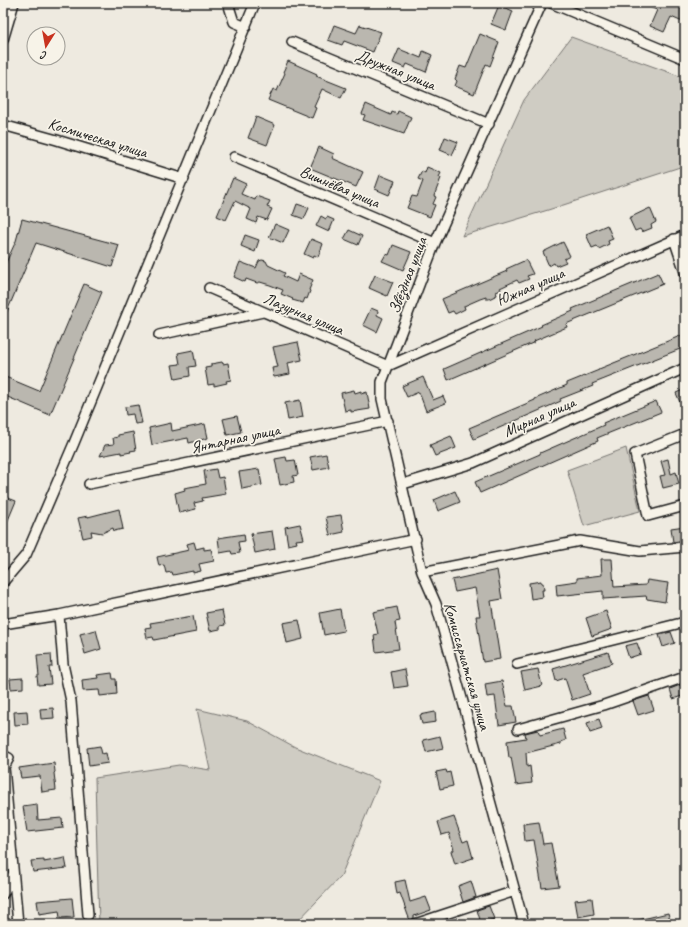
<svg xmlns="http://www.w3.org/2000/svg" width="688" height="927" viewBox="0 0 688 927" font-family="Caveat,sans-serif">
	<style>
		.green { fill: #cfccc3; stroke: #767470 }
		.building { fill: #bab7af; stroke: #1c1c1c }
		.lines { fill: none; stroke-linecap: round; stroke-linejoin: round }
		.minor-casing { stroke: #1c1c1c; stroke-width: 12 }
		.minor { stroke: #f7f3e8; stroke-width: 9 }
		.labels { text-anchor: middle; stroke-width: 3.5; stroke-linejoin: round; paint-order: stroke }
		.street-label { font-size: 16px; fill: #1c1c1c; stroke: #f7f3e8 }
	</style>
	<rect width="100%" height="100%" fill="#eeeae0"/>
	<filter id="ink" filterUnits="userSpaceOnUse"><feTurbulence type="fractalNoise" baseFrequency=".025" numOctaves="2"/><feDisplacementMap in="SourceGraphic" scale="8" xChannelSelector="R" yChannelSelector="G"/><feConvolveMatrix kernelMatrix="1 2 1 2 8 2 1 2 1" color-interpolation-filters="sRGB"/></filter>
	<g filter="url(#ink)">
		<!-- green -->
		<path class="green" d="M571 37 685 78V161L680 167 548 210 462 236 524 100Z
			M626 448 640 511 584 526 567 470Z
			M197 709 247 721 295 747 380 781 341 876 295 924H99L95 778 179 765 210 770Z"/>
		<!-- building -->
		<path class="building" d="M639 3H685V23L671 17 664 32 650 26 657 10Z
			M499 5 513 11 506 30 491 24Z
			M334 25 356 33 360 25 381 32 373 52 344 41 342 45 328 40Z
			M480 34 499 42 490 66 486 64 474 94 455 86 457 81 455 79 460 66 466 68Z
			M399 49 421 58 423 51 432 55 426 72 407 64 405 68 393 63Z
			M288 61 317 74 316 76 346 88 341 98 322 89 314 107 316 108 312 118 268 100 273 89 277 91 285 73 283 72Z
			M366 104 391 115 392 112 397 114 398 111 411 117 404 134 363 120 365 115 362 114Z
			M256 117 275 125 267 145 248 138Z
			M445 137 458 142 452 155 440 150Z
			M319 147 334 154 332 158 363 172 356 187 310 168Z
			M427 167 441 173 439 177 441 178 434 196 436 197 433 204 435 205 430 217 407 208 412 196 417 197 423 181 418 179 422 171 425 173Z
			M380 175 395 181 389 195 375 189Z
			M233 178 246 184 241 194 255 200 256 196 270 201 267 207 272 209 267 220 258 217 256 223 247 219 251 209 235 201 226 220 217 216Z
			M297 204 309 208 304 219 293 215Z
			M650 208 656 222 651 225 652 228 642 232 640 229 635 231 629 218Z
			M321 216 326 219 327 217 334 220 329 232 316 226Z
			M22 219 119 245 112 267 36 243 3 321V269L16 241Z
			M275 224 289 230 283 243 269 237Z
			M607 225 613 239 608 241 609 244 599 249 597 246 592 248 586 234Z
			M349 230 362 236 358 245 344 239Z
			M245 235 259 240 255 252 241 246Z
			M311 239 323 244 318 257 314 255 313 258 304 254Z
			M563 242 570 256 564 259 566 262 556 266 554 263 549 266 543 252Z
			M393 245 411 252 403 270 382 261 386 254 389 255Z
			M262 260 266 261 268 265 285 273 283 276 296 282 299 274 313 280 309 290 310 291 307 299 305 298 303 303 292 300 293 299 281 294 283 290 270 285 260 282 257 283 246 279 245 282 234 277 240 262 256 268 259 261Z
			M526 260 533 274 527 276 529 279 519 283 517 280 500 288 501 290 496 292 497 295 489 299H486V297L480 299 464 306 465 309 455 314 453 311 448 313 442 299 507 271 506 269Z
			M658 273 663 284 566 324 567 327 534 341 535 342 448 380 444 369 542 326 541 325 573 311 572 309Z
			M375 275 393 282 387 296 369 288Z
			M84 284 102 292 50 415 3 395V376L39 391Z
			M371 308 378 311 377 315 383 318 377 332 363 325Z
			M685 334V347L592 384 593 386 560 399 561 401 474 439 469 428 535 400V399L567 385V383L599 370V369Z
			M298 342 302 360 288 363 290 374 274 377 272 368 278 367 273 347Z
			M193 350 196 366 189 367 190 376 175 379 172 365 180 364 178 353Z
			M222 362 223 364 228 363 231 380 226 381 227 383 214 386V384L208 385 205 368 211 367V364Z
			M423 377 433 400 443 396 446 403 426 411 419 392 407 397 402 386Z
			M685 389V414L676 393Z
			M354 390 355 393 361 391V394L367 392 370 409 351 412V410L345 411 341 393Z
			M300 400 303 417 288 420 285 403Z
			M656 401 661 412 597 438 598 441 480 493 475 482 540 454V453L604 425 603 423Z
			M138 405 142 423 135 424 133 414 126 415 125 407Z
			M237 416 241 432 227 435 223 419Z
			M171 423 172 431 205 424 208 438 189 443 188 438 152 445 149 428Z
			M133 432 136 450 130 451 131 452 121 454V452L100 456 105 445 114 444 113 438 118 437V435Z
			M451 436 456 448 435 456 430 445Z
			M326 454 329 467 313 470 310 457Z
			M286 457 287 461 295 460 298 475 293 476 294 482 280 485 275 459Z
			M668 459 671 474 676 472 679 484 663 488 660 476 665 475 661 461Z
			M216 469 218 478 223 477 226 494 202 498 203 501 194 503 196 509 179 513 175 493 185 490 184 488 206 484 204 471Z
			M259 469 262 485 242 489 239 472Z
			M455 491 460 502 438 511 434 500Z
			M3 496 16 501 3 532Z
			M119 509 123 529 114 531 113 528 102 533 91 531 92 536 83 538 78 518 88 516V517Z
			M341 515 344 532 330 535 326 517Z
			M300 524 304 539 296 540 297 543 288 545 285 527Z
			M685 526V540L673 542 671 528Z
			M272 531 275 549 255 553 251 534Z
			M244 534 245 541 238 542 240 553 232 554 231 551 220 553 218 538Z
			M194 542 196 549 204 547V550L211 549 214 561 199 564 201 571 193 573V571L173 575 172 572 166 573 164 565 159 566 157 557 189 550 187 544Z
			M601 559H612L614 587 646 585 647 580 668 583 665 602 647 599 646 596 603 599V591L557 596 556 584 577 581V578L602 575Z
			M497 570 502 599 491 601 500 659 483 662 476 616H480L475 588 455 592 452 580Z
			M541 581V583H543L544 590H542L543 597 531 599 529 583Z
			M397 607 400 621 395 622 399 649 376 652 374 635 378 634 373 612Z
			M340 609 344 631 324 635 320 613Z
			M222 610 225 625 220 626V629L210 631 206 613Z
			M606 611 612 629 592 636 586 618Z
			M193 616 196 632 154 640 153 637 147 638 145 628 151 627 150 623Z
			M299 620 303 639 287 643 283 623Z
			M96 630 101 649 85 654 80 634Z
			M671 632 675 643 663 647 659 635Z
			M637 643 641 654 629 658 625 646Z
			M608 652 612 663 583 673 590 694 572 700 565 678 556 681 553 669Z
			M51 654 52 667H49L51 684 38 685 37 676H39L37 655Z
			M405 669 408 686 394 688 391 672Z
			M538 669 542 686 525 690 521 672Z
			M112 673 113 679H116L117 694 100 696 99 690 83 691 82 680 98 678 97 675Z
			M23 678V688L11 689 10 679Z
			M502 681 507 706H513L516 722 499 725 495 696 487 697 485 684Z
			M685 683V695L673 699 670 689Z
			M649 696 654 710 638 715 633 701Z
			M53 708 54 718 41 719 40 709Z
			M27 711 28 724 15 725 14 712Z
			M435 712 436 722 422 724 420 715Z
			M599 719 602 729 590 733 587 723Z
			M563 729 566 740 561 742V744L526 753 527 767 530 766 532 783 516 785 511 757 509 758 507 741 526 738 525 733 538 730 540 735Z
			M440 736 443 748 426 752 423 740Z
			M100 746 102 754 106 753 108 763 89 766 87 748Z
			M54 763 55 772 54 773 56 790 42 792 40 776 21 778 19 768Z
			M446 770 447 773 450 772 453 786 440 789 436 772Z
			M37 804 38 820 62 818 63 828 27 832 23 806Z
			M454 817 463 842 468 840 473 858 455 864 451 851 454 850 449 833 442 835 438 822Z
			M539 822 543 844 551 843 559 886 542 888 534 840 525 841 523 824Z
			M65 858 67 868 33 872 31 861 44 860V862Z
			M405 880 410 902 426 897 431 910 414 916V918L410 921 400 893 397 894 395 882Z
			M471 881 476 897 463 902 458 886Z
			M72 898 74 917 60 918 59 911 39 914 37 901Z
			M592 898 594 914 578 917 575 900Z
			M489 906 494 919 481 923 477 910Z
			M668 913 671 924H635L634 921Z"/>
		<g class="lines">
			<defs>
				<path id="minor" d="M228 3 234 22 246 27
					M551 3 685 59
					M3 40 14 3
					M292 42 489 124
					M3 125 57 140 184 179
					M234 157 435 243
					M674 239 685 272
					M209 288 388 366 685 235
					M159 335 263 312
					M685 434 635 454 648 516 685 506
					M89 484 388 421
					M403 484 473 463 685 368
					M422 572 382 399V382L435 243 542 3
					M3 582 26 555 74 443 255 3
					M59 615 63 664 71 701 88 915
					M3 624 59 615 416 539
					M517 664 685 622
					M518 729 604 705 685 677
					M3 755 9 758 4 767 18 924
					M3 894 13 874
					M415 924 515 891
					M524 924 436 604 422 572 580 541 640 551 685 547"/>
			</defs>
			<!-- minor casing -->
			<use href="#minor" class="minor-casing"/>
			<!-- minor -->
			<use href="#minor" class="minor"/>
		</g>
	</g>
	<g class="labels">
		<!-- street labels -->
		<g class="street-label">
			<text transform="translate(396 69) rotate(22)" y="6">Дружная улица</text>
			<text transform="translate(98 137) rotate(17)" y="6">Космическая улица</text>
			<text transform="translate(340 186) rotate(23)" y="6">Вишнёвая улица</text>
			<text transform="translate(407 275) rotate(-69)" y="6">Звёздная улица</text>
			<text transform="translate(530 286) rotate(-24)" y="6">Южная улица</text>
			<text transform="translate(304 313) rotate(23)" y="6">Лазурная улица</text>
			<text transform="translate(539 416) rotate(-24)" y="6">Мирная улица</text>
			<text transform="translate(235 438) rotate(-12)" y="6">Янтарная улица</text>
			<text transform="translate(468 666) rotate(74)" y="6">Комиссариатская улица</text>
		</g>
	</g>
	<!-- margin -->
	<rect width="688" height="927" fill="none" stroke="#f7f3e8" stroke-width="16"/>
	<rect x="8" y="8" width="672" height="911" fill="none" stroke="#1c1c1c" stroke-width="1.5" filter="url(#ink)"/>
	<!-- north arrow -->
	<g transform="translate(46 46) rotate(191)"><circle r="19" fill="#f7f3e8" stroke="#9f9d96"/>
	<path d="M0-3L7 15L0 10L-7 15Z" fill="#c8321e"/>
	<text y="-6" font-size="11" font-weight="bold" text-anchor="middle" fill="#1c1c1c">С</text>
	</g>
</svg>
